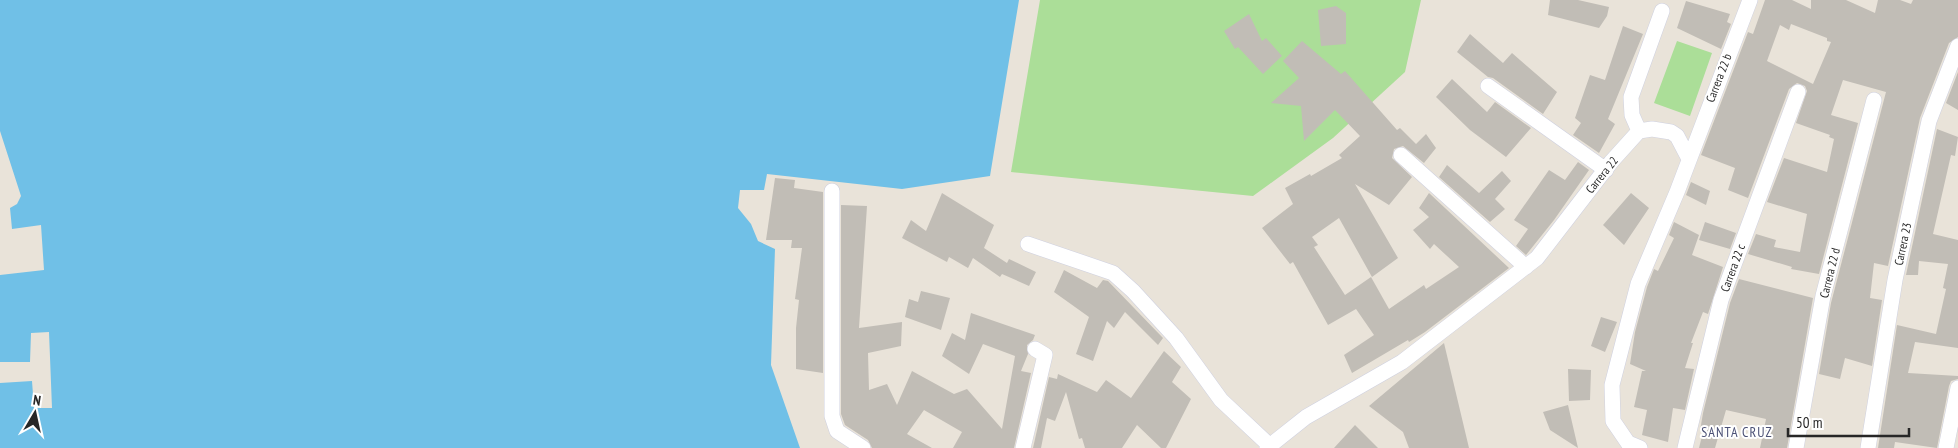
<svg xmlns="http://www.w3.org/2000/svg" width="1958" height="448" viewBox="0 0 1958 448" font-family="'PT Sans Narrow',sans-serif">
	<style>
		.green { fill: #abde98 }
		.water { fill: #70c0e7 }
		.pier { fill: #e9e3d9 }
		.building { fill: #c1bdb6; fill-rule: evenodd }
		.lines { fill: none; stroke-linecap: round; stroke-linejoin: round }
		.minor-casing { stroke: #cfd1e0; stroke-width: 16 }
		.minor { stroke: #fff; stroke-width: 15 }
		.labels { text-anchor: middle; stroke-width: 4; stroke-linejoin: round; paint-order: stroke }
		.street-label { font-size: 12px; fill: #272727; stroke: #fff }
		.neighbourhood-label { font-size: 14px; letter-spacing: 1px; fill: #4b5075; stroke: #fff }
	</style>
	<rect width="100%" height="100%" fill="#e9e3d9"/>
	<!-- green -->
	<path class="green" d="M1040 0H1421L1405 72 1333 138 1253 196 1011 172Z
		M1677 41 1712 53 1690 116 1654 103Z"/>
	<!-- water -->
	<path class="water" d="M0 0H1019L990 176 902 189 767 174 764 190H740L738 208 751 224 758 241 775 249 771 365 800 448H0V275L44 270 41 225 12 229 10 208 17 204 21 196 0 131Z"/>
	<!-- pier -->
	<path class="pier" d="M49 332 52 408H34L32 381 0 383V362H30L31 333Z"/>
	<!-- building -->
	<path class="building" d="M1550 0H1578L1609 7 1607 16 1599 28 1548 15Z
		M1765 0H1792L1811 9V0H1846L1875 13 1878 0H1900L1911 4 1913 0H1958V37L1949 43 1920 118 1888 266 1874 263 1870 298 1882 300 1872 366 1845 358 1840 379 1819 374 1831 303 1886 92 1843 80 1831 115 1858 123 1819 274 1791 269 1792 267 1748 254 1756 234 1776 240 1774 247 1800 252 1807 214 1767 202 1784 158 1827 172 1834 139 1829 137 1830 135 1796 123 1807 91 1805 86 1797 83 1789 89 1748 198 1728 190 1735 168 1701 155 1748 32 1753 34ZM1791 24 1827 38V41L1831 42 1813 84 1767 61 1780 25 1789 30Z
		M1686 1 1730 14 1727 22 1731 24 1721 49 1677 28Z
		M1336 6 1346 13V44L1321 46 1318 10Z
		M1249 14 1262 41 1266 38 1282 56 1263 74 1238 47 1235 49 1224 31Z
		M1623 26 1643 34 1608 119 1615 124 1599 153 1573 135 1581 123 1575 118 1590 75 1605 80Z
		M1470 34 1503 63 1512 53 1557 92 1543 114 1493 78 1488 77 1457 52Z
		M1302 41 1341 74 1345 71 1397 130 1400 128 1416 144 1426 134 1436 148 1424 163 1403 146 1394 149 1392 158 1412 177 1389 205 1355 184 1398 258 1372 277 1339 218 1312 237 1318 245 1314 247 1345 295 1371 277 1389 309 1424 285 1426 289 1459 267 1434 244 1430 249 1413 230 1429 217 1419 208 1429 193 1509 268 1425 332 1409 342 1408 340 1352 373 1344 355 1374 335 1356 309 1328 325 1293 262 1290 264 1262 228 1293 204 1285 188 1310 174 1311 176 1342 158 1339 155 1360 136 1335 110 1304 141 1301 106 1271 103 1299 78 1283 61Z
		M1958 72V110L1946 103Z
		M1452 79 1487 112 1495 102 1531 128 1506 157 1470 130 1436 97Z
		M1937 129 1958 137 1955 156 1951 155 1933 234 1958 240V348L1915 342 1908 373 1958 376V379L1951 381 1949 386 1937 448 1895 442 1894 448H1878L1897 325 1936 334 1946 289 1943 288 1948 264 1919 261 1918 275H1906Z
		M1578 162 1589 170 1554 220 1526 255 1516 246 1528 229 1514 220 1549 170 1565 180Z
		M1447 165 1479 193 1502 171 1511 181 1495 199 1505 209 1490 222 1439 177Z
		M775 178 795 180 794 188 823 192V373L796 369V328L799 300 795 299 802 248H791L792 240H766Z
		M1691 182 1710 191 1706 205 1686 195Z
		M942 193 994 225 984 248 1007 263 1009 259 1036 272 1029 286 1002 274 1000 277 973 258 968 268 949 257 947 262 902 238 911 220 926 231Z
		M1631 193 1649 208 1624 245 1603 225Z
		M841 205 867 206 859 328 902 322 901 346 868 353 869 390 887 384 897 405 912 371 954 394 967 389 1002 429 1015 356 983 344 969 374 942 356 952 333 965 340 971 313 1035 335 1033 340 1027 345 1028 354 1021 371 1031 373 1014 448H953L962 432 924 410 907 434 932 448H872L868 440 845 425 841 414Z
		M1674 222 1699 235 1692 255 1723 267 1708 314 1703 312 1691 343H1693L1685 368 1694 369 1685 410 1673 408 1668 442 1642 435 1647 410 1634 407 1642 371H1646L1630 364 1635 332 1647 287 1654 269 1658 271 1674 238 1669 235Z
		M1705 222 1736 233 1730 249 1699 240Z
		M1064 270 1097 288 1103 280 1108 281 1163 338 1158 345 1125 312 1114 328 1107 321 1093 361 1076 354 1089 317 1054 292Z
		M1739 279 1813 298 1787 448H1760L1766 419 1726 410 1715 448H1699L1703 432 1700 431 1703 413 1730 303Z
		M921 291 950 298 941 330 905 317 909 299 918 302Z
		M1601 317 1617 322 1605 352 1591 346Z
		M1444 343 1469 448H1409L1403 432 1369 406Z
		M1164 351 1181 367 1172 382 1191 399 1166 448H1161L1137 425 1122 448H1085L1082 438 1079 439 1066 392 1055 421 1047 418 1041 448H1033L1049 377 1057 379 1058 374 1097 392 1106 380 1131 398Z
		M1568 369 1591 370 1590 400 1569 401Z
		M1568 405 1578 448 1550 430 1543 412Z
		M1355 425 1378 448H1334Z"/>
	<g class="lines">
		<defs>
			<path id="minor" d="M1488 86 1606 170
				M1639 131 1632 115 1631 97 1662 11
				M1401 155 1526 267
				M832 191V416L837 431 863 448
				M1028 244 1113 273 1133 291 1176 338 1221 400 1269 445
				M1023 448 1045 355 1035 349
				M1267 448 1306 417 1402 362 1537 258 1611 162 1639 131 1652 129 1671 132 1677 136 1688 157
				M1640 448 1628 443 1613 421 1612 385 1638 284 1677 192 1750 0
				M1685 448 1721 300 1798 92
				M1796 448 1823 296 1874 100
				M1868 448 1895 280 1929 121 1958 46
				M1946 448 1958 388"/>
		</defs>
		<!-- minor casing -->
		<use href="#minor" class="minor-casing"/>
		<!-- minor -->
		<use href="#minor" class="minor"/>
	</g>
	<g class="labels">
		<!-- street labels -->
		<g class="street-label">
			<text transform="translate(1719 78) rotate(-69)" y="4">Carrera 22 b</text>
			<text transform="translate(1602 175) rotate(-51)" y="4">Carrera 22</text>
			<text transform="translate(1903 244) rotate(-78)" y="4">Carrera 23</text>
			<text transform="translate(1733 268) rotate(-70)" y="4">Carrera 22 c</text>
			<text transform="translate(1830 273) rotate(-76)" y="4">Carrera 22 d</text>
		</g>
		<!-- neighbourhood labels -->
		<g class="neighbourhood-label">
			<text x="1737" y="437">SANTA CRUZ</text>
		</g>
	</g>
	<!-- north arrow -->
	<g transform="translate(35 413) rotate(9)" stroke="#ffffff" stroke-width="4" paint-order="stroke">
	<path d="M0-4L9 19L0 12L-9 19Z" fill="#272727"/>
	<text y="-8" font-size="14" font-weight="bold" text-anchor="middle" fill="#272727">N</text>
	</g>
	<!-- scale -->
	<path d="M1788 428v8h121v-8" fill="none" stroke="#272727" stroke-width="2.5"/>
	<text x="1796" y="428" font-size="15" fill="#272727" stroke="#ffffff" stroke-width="4" paint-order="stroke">50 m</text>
</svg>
